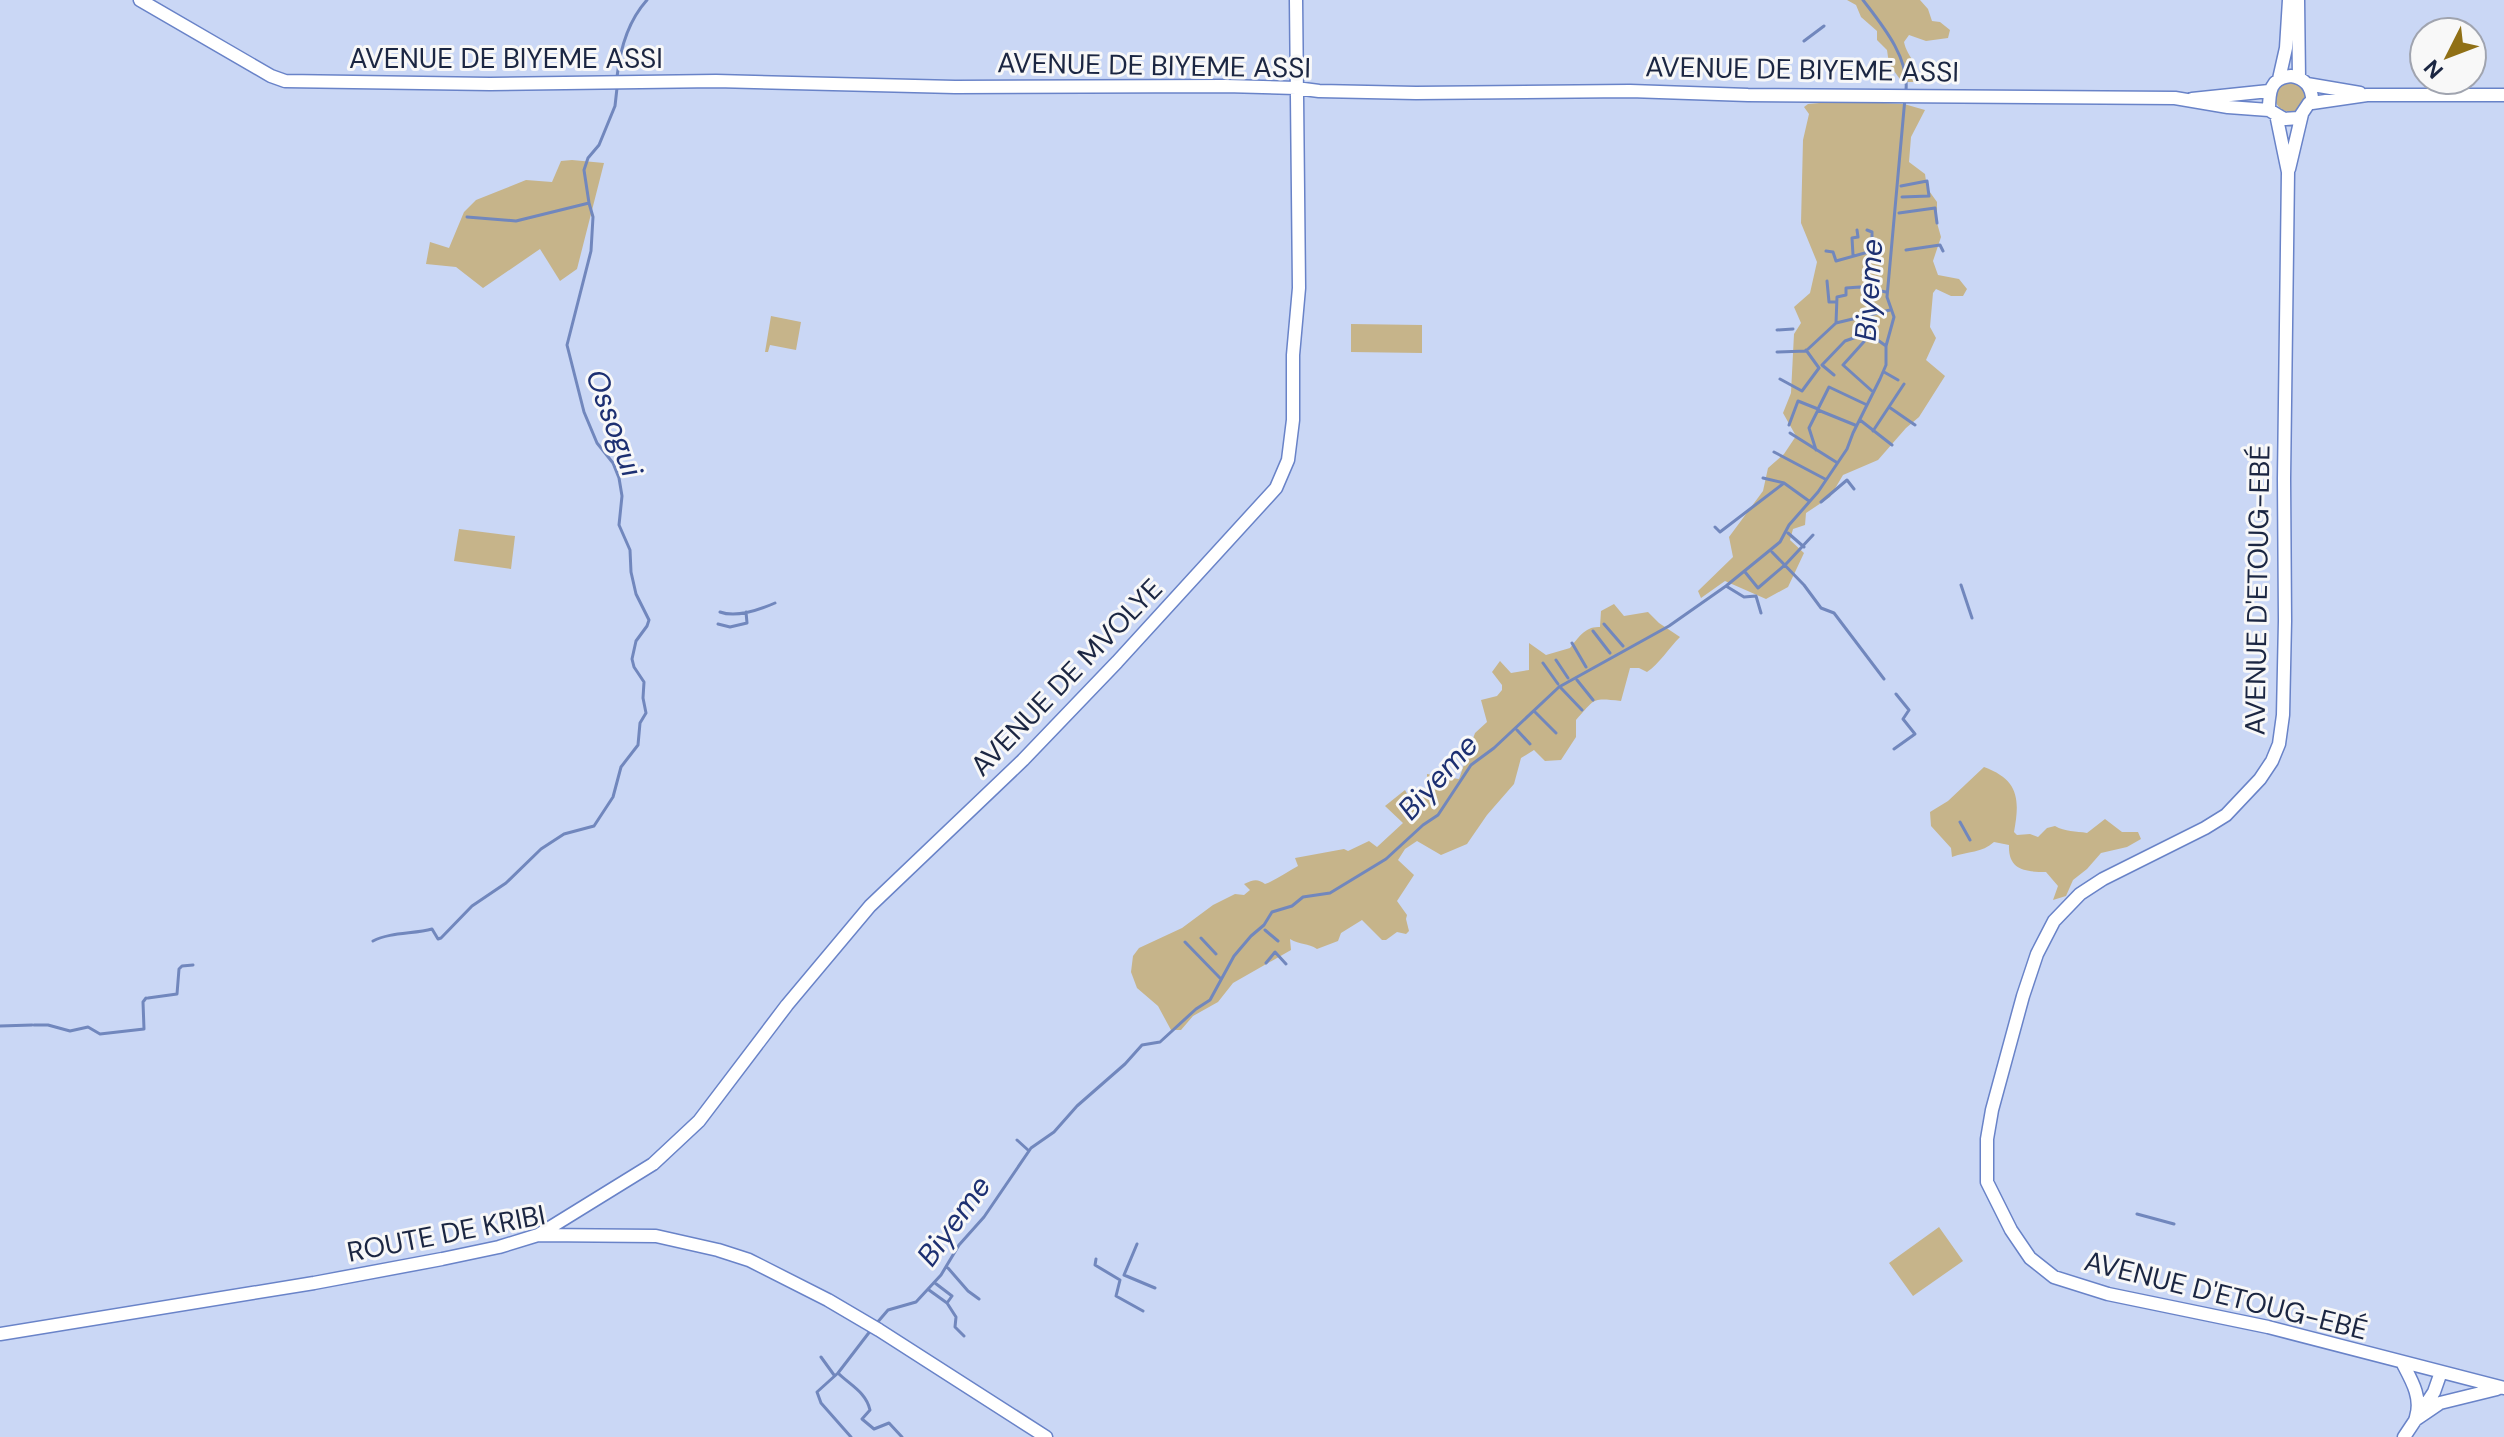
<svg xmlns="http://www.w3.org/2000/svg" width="2504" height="1437" viewBox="0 0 2504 1437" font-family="'DM Sans',sans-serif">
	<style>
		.green { fill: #c6b48a }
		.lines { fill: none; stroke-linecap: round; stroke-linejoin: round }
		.stream { stroke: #7187bd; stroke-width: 3 }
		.major-casing { stroke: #6983c8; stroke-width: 15 }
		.major { stroke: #fff; stroke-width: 12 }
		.labels { text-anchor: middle; stroke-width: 6; stroke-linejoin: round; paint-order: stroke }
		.street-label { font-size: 28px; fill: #1b2642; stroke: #f8f8f8 }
		.water-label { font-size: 30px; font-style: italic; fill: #1d3072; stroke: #f8f8f8 }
	</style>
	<rect width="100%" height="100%" fill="#cad7f5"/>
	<!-- green -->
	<path class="green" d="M1847 0H1920L1928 9 1932 21 1940 22 1950 30 1948 38 1926 41 1909 35 1904 42C1907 57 1921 67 1921 82H1902L1889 64 1887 50 1877 40V31L1861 17 1856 5Z
		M2275 97a15 15 0 1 1 30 0a15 15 0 1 1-30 0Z
		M1842 101 1904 104 1925 110 1911 137 1909 162 1925 174 1927 188 1937 202V223L1941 237 1933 261 1938 275 1959 279 1967 289 1963 296H1951L1936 289 1933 293 1930 327 1936 338 1926 360 1945 376 1919 417 1906 428 1878 460 1843 475 1830 497 1806 513 1805 525 1793 529 1790 540 1804 553 1788 587 1766 599 1725 581 1701 598 1698 591 1733 557 1729 537 1763 491 1768 468 1784 454 1796 436 1783 413 1791 393 1794 334 1801 323 1794 307 1810 293 1817 262 1801 223 1803 140 1809 114 1804 107 1808 104Z
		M572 160 604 163 577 269 560 281 540 249 483 288 456 267 426 264 430 242 449 248 464 212 476 200 526 180 552 182 561 161Z
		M771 316 801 322 796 350 770 345 768 352H765Z
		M1351 324 1422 325V353L1351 352Z
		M459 529 515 536 511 569 454 561Z
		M1614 604 1624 616 1648 612 1659 623 1680 637C1669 648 1659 664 1647 672L1639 668H1630L1621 701C1591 698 1596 698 1576 720V737L1561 760 1545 761 1534 750 1521 758 1514 784 1487 815 1467 844 1441 855 1417 841 1405 849 1398 860 1414 875 1397 901 1407 915 1406 919 1409 931 1406 934 1397 932 1386 940H1382L1362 920 1341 933 1338 941 1317 949C1308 943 1300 945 1290 939L1291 950 1233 983 1218 1002 1193 1016 1181 1030H1171L1158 1006 1137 988 1131 972 1133 956 1139 948 1182 928 1213 905 1235 894 1244 895 1250 890 1244 884C1253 880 1257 878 1265 884 1276 880 1287 872 1298 866L1295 858 1344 849 1348 851 1369 841 1377 847 1403 823 1385 806 1405 790 1412 803 1427 794V774L1459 779 1475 733 1487 722 1481 700 1497 696 1502 690V685L1492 672 1500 661 1511 673 1529 670V643L1546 655 1570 648C1578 638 1585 626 1600 627L1601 611Z
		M1984 767C2019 780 2020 799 2014 832L2017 835 2030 834 2038 837 2047 828 2055 826C2065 832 2076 831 2087 833L2105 819 2122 832H2138L2141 839 2127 847 2101 853 2087 869 2073 880 2066 896 2053 900 2058 886 2046 872C2025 872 2008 870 2009 845L1994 842C1982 853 1968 851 1952 857L1951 848 1931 826 1930 812 1948 801Z
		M1939 1227 1963 1261 1913 1296 1889 1263Z"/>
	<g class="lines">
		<!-- stream -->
		<path class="stream" d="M1863 0C1882 25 1909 57 1906 90
			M1804 41 1824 26
			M617 77C620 49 628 21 647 0
			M1901 186 1927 181 1929 196 1902 197
			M1899 213 1935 208 1937 223
			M467 217 516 221 589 203
			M1906 250 1940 245 1943 251
			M1826 251 1833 252 1836 261 1872 251V232L1867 230
			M1853 255 1852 238 1858 237 1857 230
			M1827 281 1829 302H1836
			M1836 323 1837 297 1846 295V288L1860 287 1886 292
			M1777 330 1793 329
			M1870 335 1843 365 1872 391
			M1807 350 1836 323 1890 310
			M1777 352 1806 351
			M1884 372 1898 380
			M1834 375 1822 365 1845 341 1868 333 1886 346
			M1780 379 1802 391 1819 368 1806 350
			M1889 407 1915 425
			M1860 420 1892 445
			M1789 425 1798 401 1818 409 1829 387 1865 404
			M1873 431 1904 384
			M1790 433 1836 462
			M1816 450 1809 428 1818 410 1855 425
			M1774 452 1825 479
			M1763 478 1784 483 1809 501
			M1821 502 1847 480 1854 489
			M1715 527 1720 532 1784 483
			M1788 533 1804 547
			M1772 552 1804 585 1821 608 1834 613 1884 679
			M1745 572 1758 588 1786 564 1813 535
			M1961 585 1972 618
			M1726 586 1744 597 1756 596 1761 613
			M720 612C736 618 759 610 775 603
			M718 624 730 627 747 623 746 612
			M1604 624 1623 646
			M1593 631 1610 653
			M1572 643 1586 667
			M1556 660 1568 678
			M1543 663 1558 684
			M1577 680 1593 700
			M1561 688 1582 710
			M1535 712 1556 733
			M1517 730 1530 744
			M1894 749 1915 734 1903 719 1909 710 1896 694
			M1960 822 1970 840
			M1265 930 1278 941
			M1201 938 1216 954
			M373 941C390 932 414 934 432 929L438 939 441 938 472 906 506 883 541 849 564 834 594 826 613 797 621 767 638 745 640 723 646 713 643 698 644 682 634 667 632 659 636 641 647 626 649 620 636 594 631 572 630 550 619 525 622 496 619 478 613 463 597 443 584 412 567 345 591 251 593 217 589 203 584 170 588 158 599 145 615 106 617 88
			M1185 942 1220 978
			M1266 963 1275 952 1286 964
			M148 998 177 994 179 969 182 966 193 965
			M34 1025H48L70 1031 88 1027 100 1034 144 1029 143 1002 146 998
			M0 1026 32 1025
			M1017 1140 1028 1150
			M2137 1214 2174 1224
			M1137 1244 1124 1275 1155 1288
			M1096 1259 1095 1265 1120 1280 1116 1296 1143 1311
			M948 1268 968 1291 979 1299
			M935 1283 952 1296 947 1303
			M929 1290 947 1303 956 1317 955 1327 964 1336
			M876 1324 888 1310 916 1302 941 1275 959 1245 984 1217 1031 1148 1054 1132 1077 1106 1125 1064 1142 1045 1160 1042 1196 1009 1210 1000 1234 956 1251 936 1264 925 1272 912 1292 906 1303 897 1330 893 1386 859 1423 825 1438 815 1471 765 1494 748 1559 687 1669 626 1726 586 1780 542 1789 525 1818 492 1847 449 1853 433 1880 379 1886 365V346L1894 317 1887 297 1905 98
			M821 1357 834 1375
			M838 1373C850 1385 866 1392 870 1410L862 1419 874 1429 889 1423 902 1437
			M851 1437 821 1403 817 1392 838 1373 871 1330"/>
		<defs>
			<path id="major" d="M140 0 271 76 285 81 490 84 716 81 955 87 1225 86 1296 88 1319 91 1416 93 1630 91 1748 95 2175 98 2228 107 2269 110
				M2298 0 2299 78
				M2291 76C2305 78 2313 88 2312 103H2309L2299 118 2284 119 2269 110C2269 92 2270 78 2291 76Z
				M2279 79 2286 48 2289 0
				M2307 84 2360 93
				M2192 99 2269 91
				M2312 103 2367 95H2504
				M2276 114 2288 172 2284 479 2285 621 2283 715 2279 744 2272 761 2260 779 2226 815 2205 828 2103 879 2080 894 2054 921 2037 954 2023 996 1992 1110 1987 1139V1182L2011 1230 2030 1258 2054 1277 2108 1294 2268 1327 2504 1388
				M2289 169 2302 114
				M538 1235 653 1164 699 1121 787 1005 870 906 1023 760 1117 662 1276 488 1288 460 1293 420V355L1299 288 1296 0
				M0 1334 314 1283 442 1259 499 1247 538 1235 656 1236 718 1250 749 1260 828 1300 879 1330 1046 1437
				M2403 1364C2412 1381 2422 1398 2416 1417
				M2415 1420 2440 1403 2497 1389
				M2404 1437 2434 1392 2441 1372"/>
		</defs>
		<!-- major casing -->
		<use href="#major" class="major-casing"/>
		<!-- major -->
		<use href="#major" class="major"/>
	</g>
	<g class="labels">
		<!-- street labels -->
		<g class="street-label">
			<text x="506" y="68">AVENUE DE BIYEME ASSI</text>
			<text transform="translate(1154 65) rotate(1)" y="10">AVENUE DE BIYEME ASSI</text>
			<text transform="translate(1802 69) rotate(1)" y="10">AVENUE DE BIYEME ASSI</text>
			<text transform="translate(2257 590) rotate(-89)" y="10">AVENUE D'ETOUG-EBÉ</text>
			<text transform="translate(1066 677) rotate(-46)" y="10">AVENUE DE MVOLYE</text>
			<text transform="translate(446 1233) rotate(-11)" y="10">ROUTE DE KRIBI</text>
			<text transform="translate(2226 1295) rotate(14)" y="10">AVENUE D'ETOUG-EBÉ</text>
		</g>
		<!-- water labels -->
		<g class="water-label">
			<text transform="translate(1869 290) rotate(-86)" y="10">Biyeme</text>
			<text transform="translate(614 423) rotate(70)" y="10">Ossogui</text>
			<text transform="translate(1438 777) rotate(-48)" y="10">Biyeme</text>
			<text transform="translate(954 1221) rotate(-54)" y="10">Biyeme</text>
		</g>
	</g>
	<!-- north arrow -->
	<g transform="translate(2448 56) rotate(228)"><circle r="38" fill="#f8f8f8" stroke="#a0a4af" stroke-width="2"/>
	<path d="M0-6L14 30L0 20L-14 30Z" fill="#907016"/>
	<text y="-12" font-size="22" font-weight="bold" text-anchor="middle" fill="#1b2642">N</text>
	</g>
</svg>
